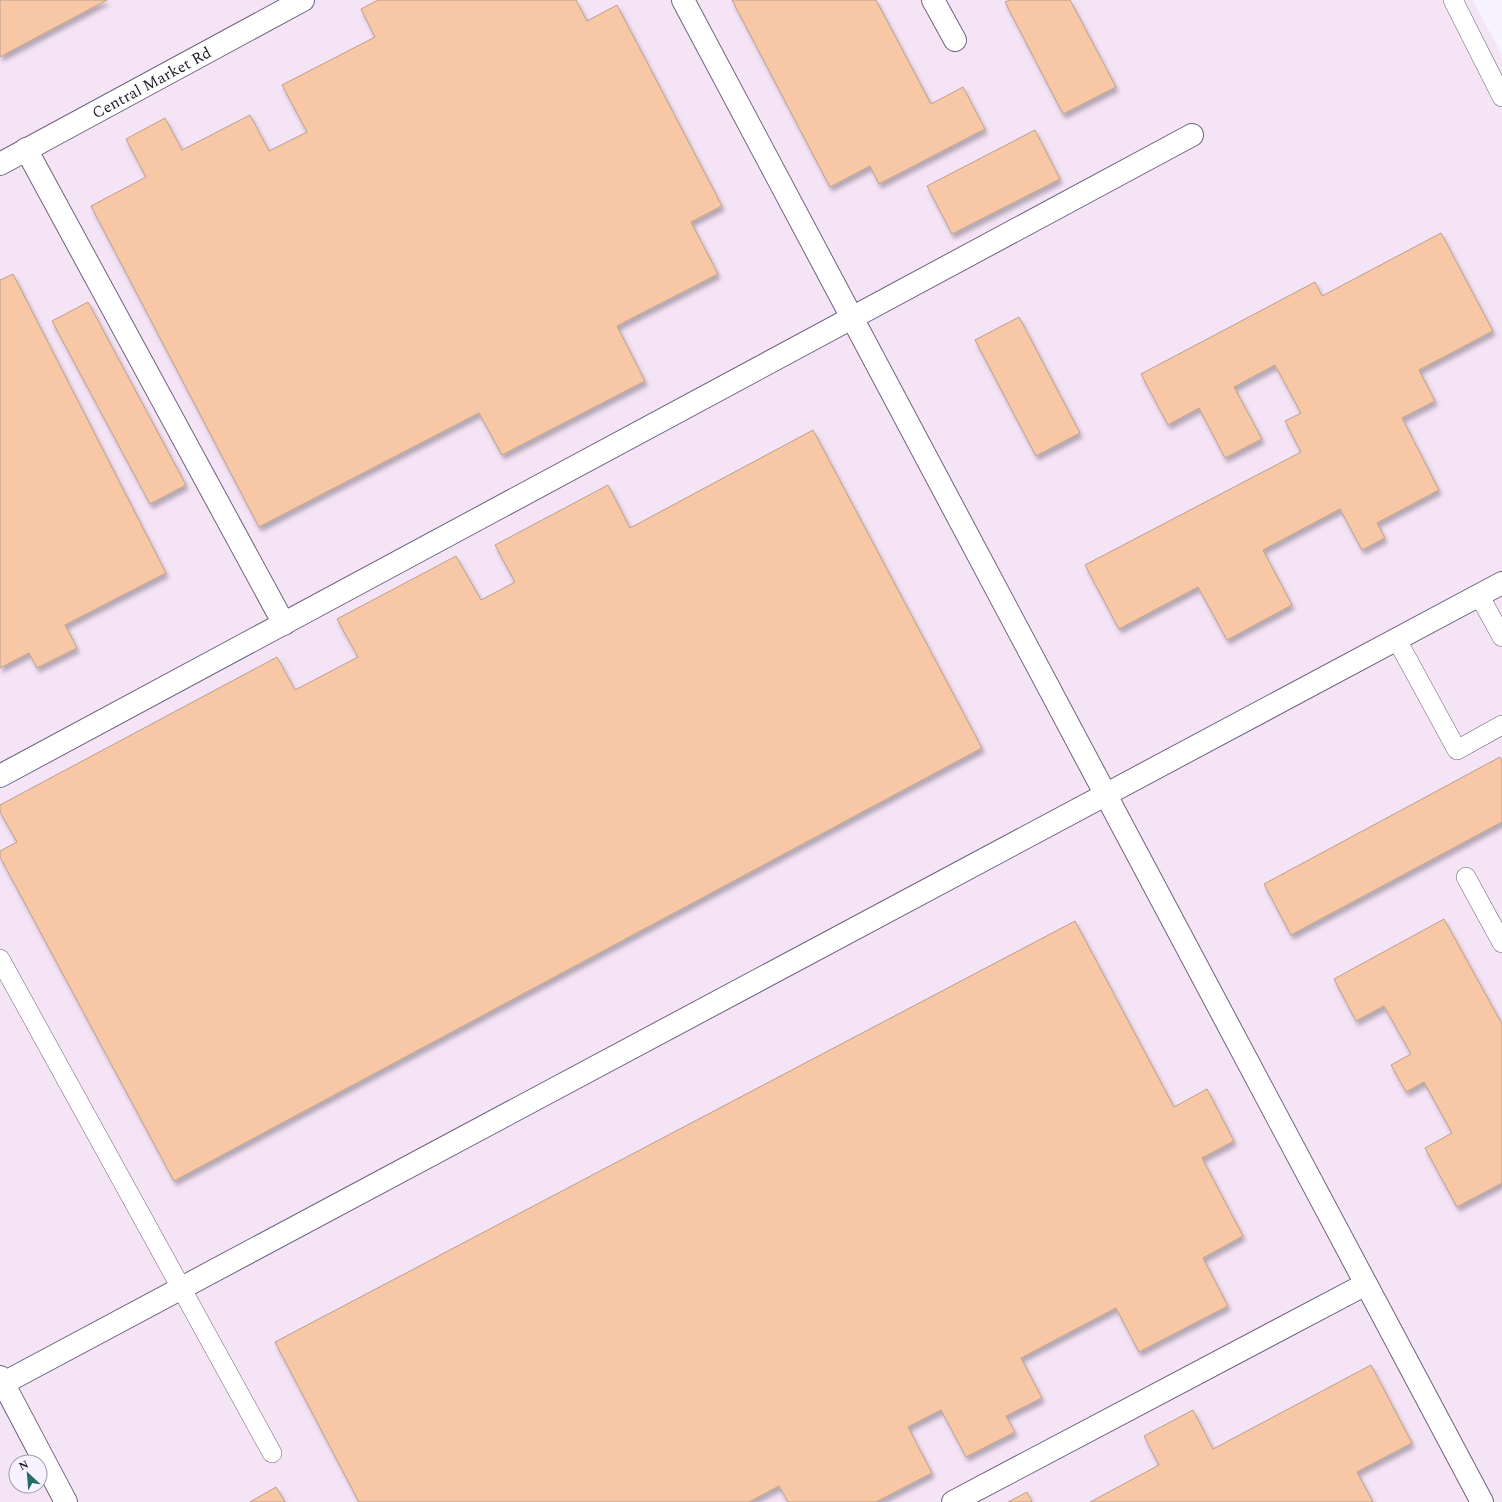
<svg xmlns="http://www.w3.org/2000/svg" width="1502" height="1502" viewBox="0 0 1502 1502" font-family="Spectral,serif">
	<style>
		.industrial { fill: #f5e4f6; fill-rule: evenodd }
		.building { fill: #f7c7a6; stroke: #bc9f8b; filter: url(#shadow) }
		.lines { fill: none; stroke-linecap: round; stroke-linejoin: round }
		.service-casing { stroke: #6d637e; stroke-width: 20 }
		.minor-casing { stroke: #6d637e; stroke-width: 24 }
		.service { stroke: #fff; stroke-width: 19 }
		.minor { stroke: #fff; stroke-width: 22 }
		.labels { text-anchor: middle; stroke-width: 3; stroke-linejoin: round; paint-order: stroke }
		.street-label { font-size: 16px; fill: #1f1a26; stroke: #f7f2ff }
	</style>
	<defs>
		<filter id="shadow"><feDropShadow dx="2.5" dy="4.5" stdDeviation="2" flood-color="#0004"/></filter>
	</defs>
	<rect width="100%" height="100%" fill="#f7f2ff"/>
	<!-- industrial -->
	<path class="industrial" d="M0 0H1473L1502 56V1502H0ZM16 1462H40V1486H16Z"/>
	<!-- building -->
	<path class="building" d="M0 0H107L0 57Z
		M378 0H576L587 21 617 5 722 206 691 222 718 274 617 326 645 381 502 455 479 413 259 527 91 206 146 177 126 139 165 118 182 150 250 115 269 151 307 132 282 85 375 37 361 9Z
		M732 0H876L931 104 963 87 985 129 879 184 870 166 830 187Z
		M1010 0H1070L1116 87 1063 114 1005 2Z
		M1035 130 1060 179 952 234 927 186Z
		M1441 233 1493 331 1419 370 1435 401 1402 418 1439 490 1377 523 1385 538 1362 550 1340 509 1263 550 1292 605 1227 640 1198 587 1119 629 1085 565 1301 452 1285 421 1301 413 1275 365 1234 387 1262 439 1225 458 1199 408 1168 425 1141 374 1315 282 1322 296Z
		M13 274 166 573 65 625 77 648 37 668 29 653 0 668V280Z
		M88 302 186 485 150 504 52 321Z
		M1019 317 1080 433 1036 456 975 340Z
		M813 430 982 748 174 1181 0 857V851L17 842 0 812V805L277 657 295 690 358 657 337 619 456 556 481 600 515 582 495 545 608 485 630 528Z
		M1500 757 1502 761V822L1291 935 1264 884Z
		M1444 919 1502 1024V1183L1457 1207 1425 1148 1452 1133 1424 1082 1406 1092 1391 1065 1411 1054 1384 1006 1356 1021 1334 979Z
		M1075 921 1174 1107 1207 1089 1234 1141 1202 1158 1243 1236 1203 1258 1228 1306 1139 1352 1116 1308 1021 1358 1042 1398 1006 1416 1015 1432 966 1457 941 1410 908 1427 932 1473 876 1502H788L779 1486 749 1502H359L275 1342Z
		M1371 1365 1412 1443 1357 1472 1373 1502H1090L1159 1465 1144 1436 1193 1410 1213 1449Z
		M276 1487 285 1502H250Z
		M1027 1492 1032 1502H1008Z"/>
	<g class="lines">
		<defs>
			<path id="service" d="M1453 0 1502 97
				M1479 595 1502 637
				M1397 640 1457 750 1502 725
				M1466 877 1502 943
				M0 959 272 1453"/>
			<g id="minor">
				<path d="M683 0 1482 1502"/>
				<path d="M933 0 955 40"/>
				<path d="M26 149 284 624"/>
				<path id="s1" d="M0 164 303 0"/>
				<path d="M0 776 1192 135"/>
				<path d="M0 1377 66 1502"/>
				<path d="M0 1385 1502 583"/>
				<path d="M953 1502 1366 1284"/>
			</g>
		</defs>
		<!-- service casing -->
		<use href="#service" class="service-casing"/>
		<!-- minor casing -->
		<use href="#minor" class="minor-casing"/>
		<!-- service -->
		<use href="#service" class="service"/>
		<!-- minor -->
		<use href="#minor" class="minor"/>
	</g>
	<g class="labels">
		<!-- street labels -->
		<g class="street-label">
			<text dy="6" stroke="none"><textPath href="#s1" startOffset="172">Central Market Rd</textPath></text>
		</g>
	</g>
	<!-- north arrow -->
	<g transform="translate(28 1474) rotate(334)"><circle r="19" fill="#f7f2ff" stroke="#a19ca8"/>
	<path d="M0-3L7 15L0 10L-7 15Z" fill="#236d66"/>
	<text y="-6" font-size="11" font-weight="bold" text-anchor="middle" fill="#1f1a26">N</text>
	</g>
</svg>
